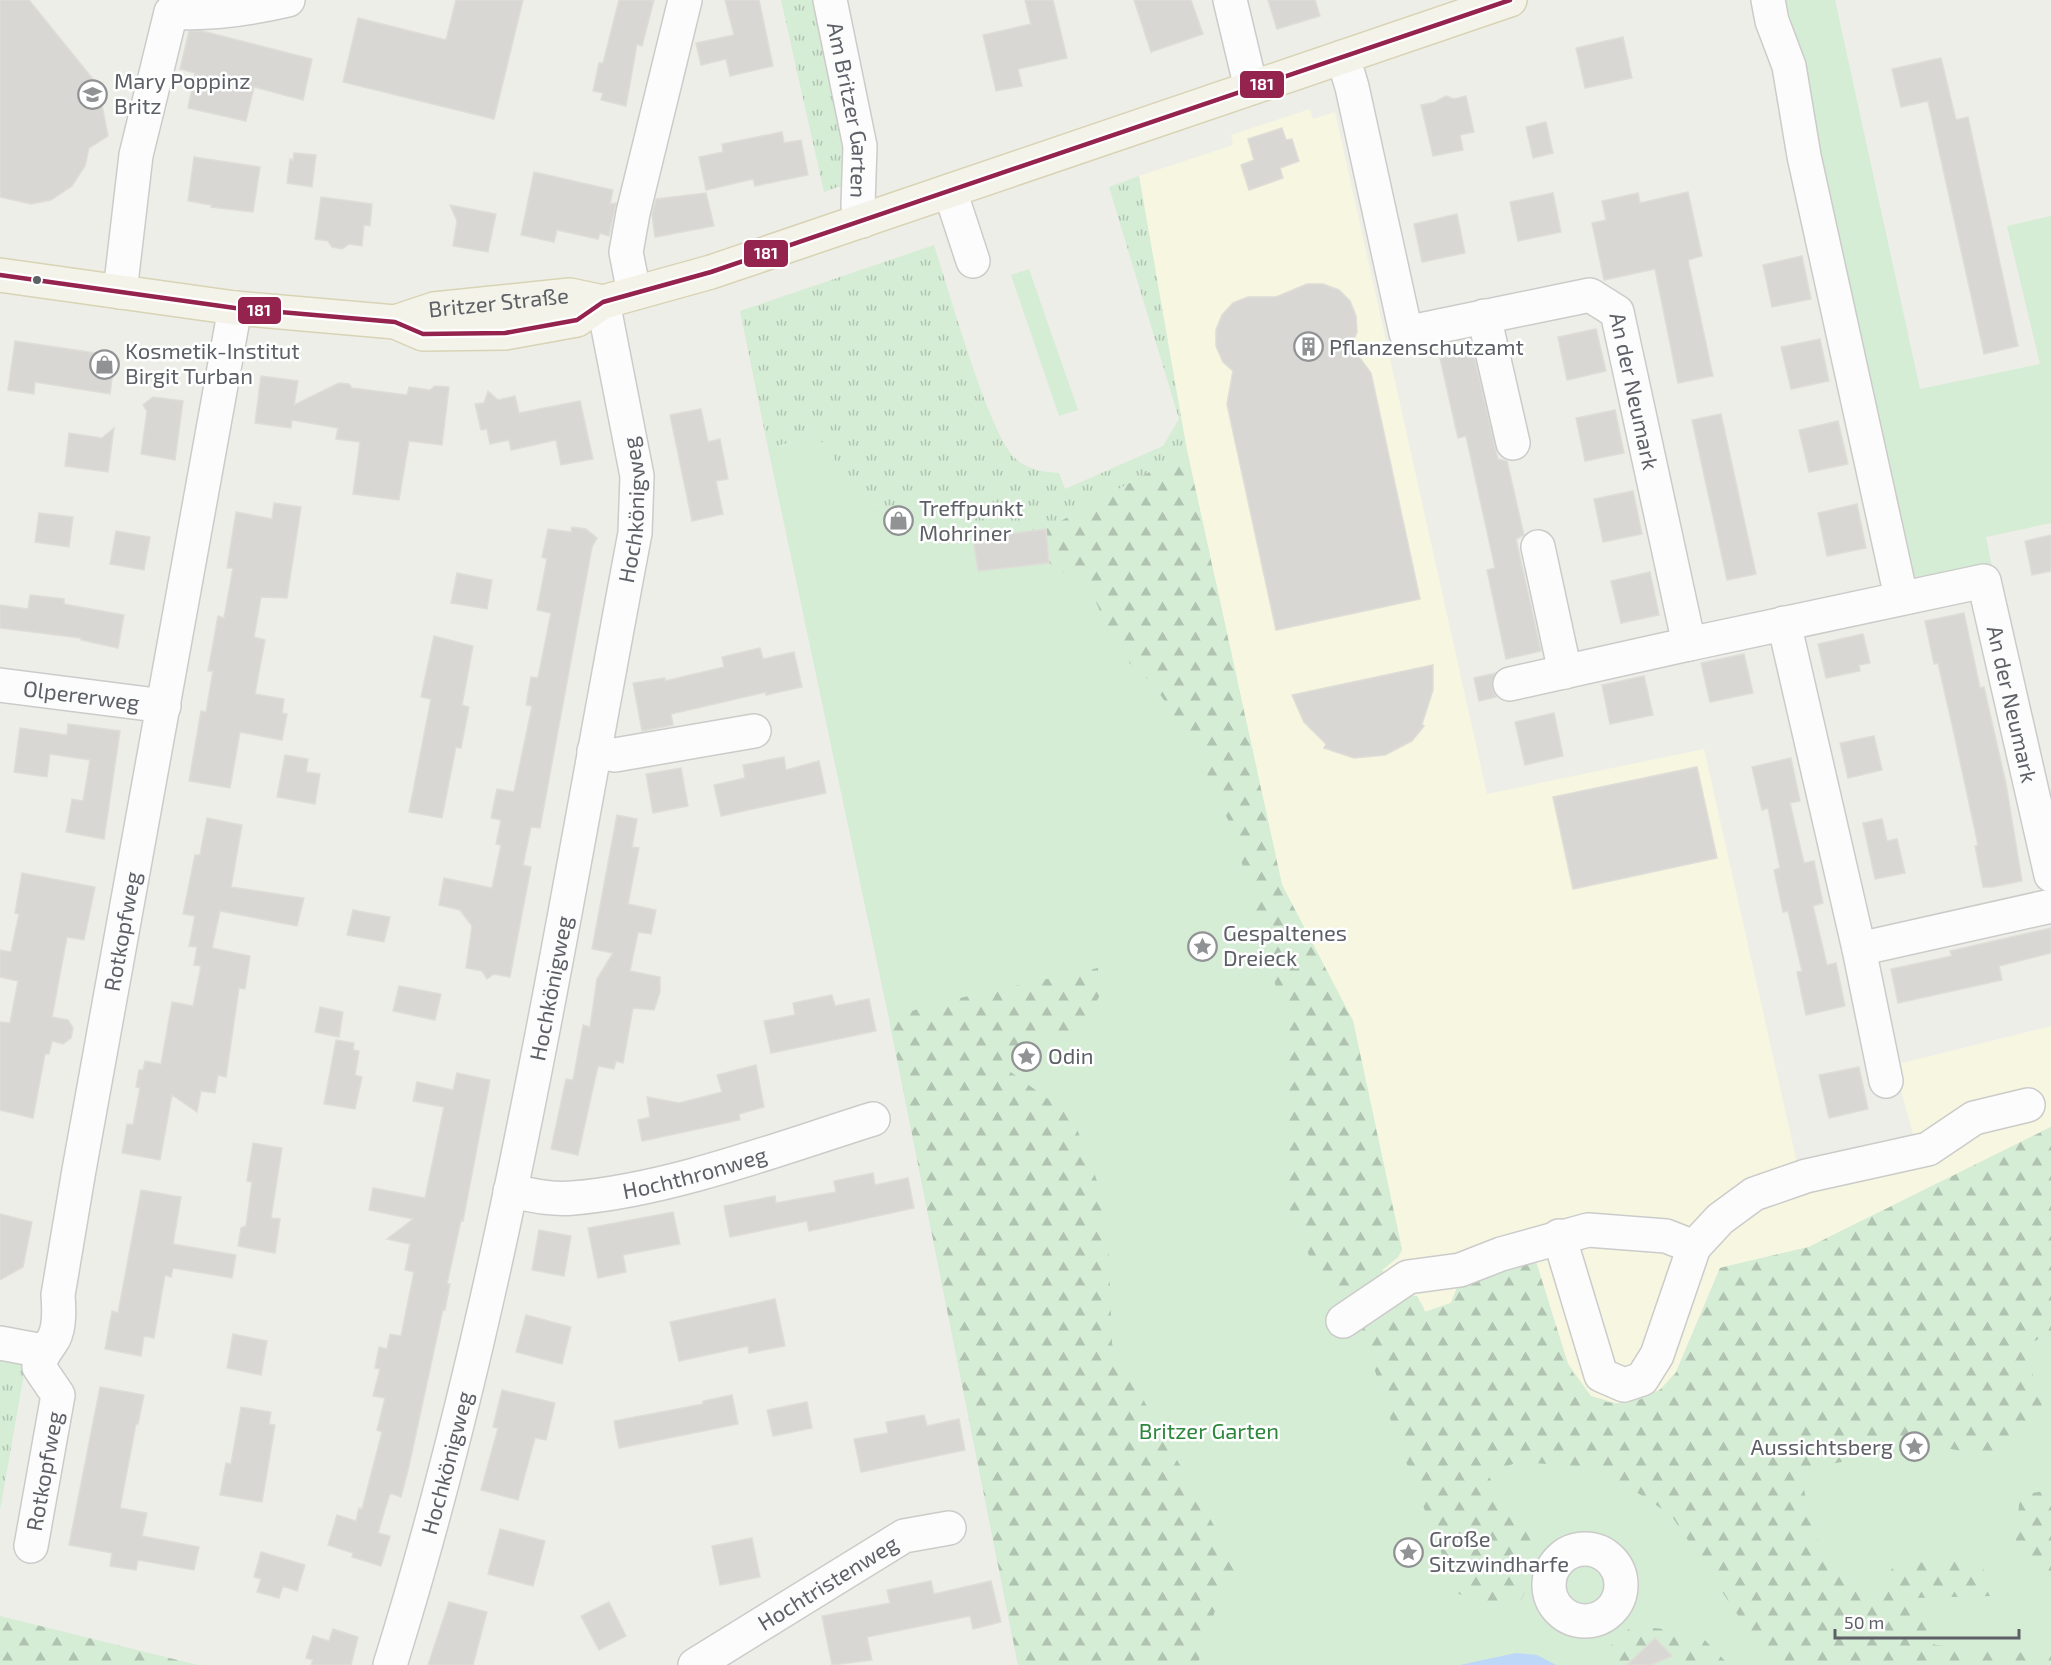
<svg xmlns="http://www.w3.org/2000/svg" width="2051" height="1665" viewBox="0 0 2051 1665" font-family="'Exo 2',sans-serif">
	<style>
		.commercial { fill: #f7f6e1 }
		.green { fill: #d5ecd5 }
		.forest { fill: url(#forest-firs) }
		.park { fill: url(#park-tufts) }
		.water { fill: #bcd7f8 }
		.building { fill: #d8d7d3; stroke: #deddd7; stroke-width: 1.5 }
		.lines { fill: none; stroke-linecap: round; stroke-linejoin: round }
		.minor-casing { stroke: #cbccca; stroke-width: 36 }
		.major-casing { stroke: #d8d3b4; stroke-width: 36 }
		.minor { stroke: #fcfcfc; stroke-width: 33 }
		.major { stroke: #f3f3e9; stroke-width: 33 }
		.bus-1-casing { stroke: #fff; stroke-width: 9 }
		.bus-1 { stroke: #94244d; stroke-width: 4.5 }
		.bus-dot { fill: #5d6067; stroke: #fff; stroke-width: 2 }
		.labels { text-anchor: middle; stroke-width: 5; stroke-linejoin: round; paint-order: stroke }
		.poi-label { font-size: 22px; fill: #5d6067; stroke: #fff; text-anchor: start }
		.street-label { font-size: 22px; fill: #5d6067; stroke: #fff }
		.park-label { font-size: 22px; fill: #2c873c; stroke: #fff }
		.line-badge { stroke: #fff; stroke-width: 2 }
		.badge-label { font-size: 16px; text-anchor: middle; font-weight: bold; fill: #fff }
	</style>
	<defs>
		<pattern id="forest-firs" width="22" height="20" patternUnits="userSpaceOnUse" patternTransform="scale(1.5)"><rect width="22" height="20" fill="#d5ecd5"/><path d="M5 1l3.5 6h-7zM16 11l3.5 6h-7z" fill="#b0c3b1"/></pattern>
		<pattern id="park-tufts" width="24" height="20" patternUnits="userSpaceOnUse" patternTransform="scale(1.5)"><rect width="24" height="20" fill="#d5ecd5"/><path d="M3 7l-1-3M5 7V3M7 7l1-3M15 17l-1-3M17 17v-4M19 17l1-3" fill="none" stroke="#b0c3b1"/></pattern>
	</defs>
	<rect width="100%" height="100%" fill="#eeeee8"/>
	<!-- commercial -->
	<path class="commercial" d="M1310 109 1313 119 1335 112 1487 794 1704 749 1797 1163 1914 1137 1894 1065 2051 1026V1127L1809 1247 1720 1268 1676 1372 1660 1390 1622 1405 1590 1396 1576 1378 1568 1364 1534 1255 1457 1288 1451 1303 1425 1312 1422 1303 1400 1295 1382 1270 1398 1257 1402 1250 1353 1021 1282 885 1187 451 1139 176 1233 145 1231 135Z"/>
	<!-- green -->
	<path class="green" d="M1786 0H1835L1920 389 2040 364 2007 226 2051 216V523L1986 537 1992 567 1924 582 1902 568 1908 562 1891 471H1880L1867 400 1874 392Z
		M1029 269 1078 410 1059 416 1011 275Z
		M817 436 868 505 953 510 1046 529 1187 451 1282 885 1353 1021 1402 1250 1398 1257 1382 1270 1400 1295 1417 1296 1425 1312 1451 1303 1457 1288 1568 1364 1591 1396 1622 1405 1660 1390 1676 1372 1720 1268 1809 1247 2051 1127V1665H1018L889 1019 768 448Z"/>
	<!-- forest -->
	<path class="forest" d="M1187 451 1282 885 1353 1021 1402 1250 1398 1257 1382 1270 1400 1295 1417 1296 1425 1312 1451 1303 1457 1288 1464 1281 1534 1255 1568 1364C1574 1374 1581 1390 1592 1397 1620 1412 1662 1398 1677 1371 1694 1339 1706 1302 1720 1268L1809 1247 2051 1127V1333L2024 1346 2042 1405 1995 1457 1923 1444 1800 1471 1814 1536 1872 1598 1896 1563 1981 1561 1991 1596 1912 1598 1935 1645 2026 1653 2051 1642V1665H1788L1749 1632 1671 1515 1600 1468 1519 1462 1486 1473 1533 1539 1525 1560V1593L1517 1606 1493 1609 1457 1593 1394 1431 1352 1298 1314 1267 1290 1212 1285 1147 1290 1038 1233 831 1191 739 1152 683 1126 660 1111 637 1091 590 1049 563 1046 529Z
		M1098 968 1099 997 1072 1041 1024 1033 1005 1068 1072 1116 1107 1207 1112 1344 1240 1572 1223 1590 1203 1643 1198 1665H1018L889 1019 932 1004Z
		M2051 1490V1588L2015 1545 2020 1495Z
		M0 1616 198 1665H0Z
		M1632 1626 1697 1632 1729 1665H1607L1600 1656Z"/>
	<!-- park -->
	<path class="park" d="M781 0H818L857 180 824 192Z
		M1139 176 1187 451 1046 529 973 539 953 510 868 505 817 436 768 448 740 311 934 245C948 287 989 436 1016 459 1028 470 1044 472 1059 473L1065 489 1163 446 1179 419 1109 187Z
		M0 1352 27 1357 0 1510Z"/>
	<!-- water -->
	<path class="water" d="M1516 1653 1537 1655 1556 1665H1460Z"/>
	<!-- building -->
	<path class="building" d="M0 0H29L92 78 102 105 108 136 89 148 85 166 72 186 51 200 31 204 0 197Z
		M456 0H523L494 119 343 82 358 18 446 40Z
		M619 0H654L642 46 637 44 626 106 601 100 603 93 593 91 599 63H603Z
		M725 0H759L773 66 730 76 726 59 701 65 696 43 734 35Z
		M1025 0H1053L1067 58 1018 69 1022 86 996 91 983 35 1031 24Z
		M1134 0H1191L1203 34 1151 52Z
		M1268 0H1315L1320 16 1277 29Z
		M189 31H202L312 59 303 100 254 87 246 121 188 108 195 73 180 69Z
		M1623 37 1632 78 1585 88 1576 48Z
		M1941 58 1956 120 1968 117 2018 346 1984 354 1928 101 1901 107 1892 69Z
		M1446 96 1454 99 1466 96 1474 132 1460 135 1463 150 1433 156 1421 105 1435 102Z
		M1546 122 1553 153 1533 158 1526 127Z
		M1282 128 1286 140 1292 139 1299 161 1280 168 1283 178 1249 190 1241 165 1254 160 1248 139Z
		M782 132 784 143 801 140 808 175 755 186 753 179 706 190 699 157 723 152 722 144Z
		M294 153 316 155 312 187 287 183 290 159 293 160Z
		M194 157 260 167 253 212 211 207V205L188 201Z
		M534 172 613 190 610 204 616 203 609 236 600 233 598 239 557 230 554 242 521 235Z
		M1688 192 1702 256 1688 260 1713 376 1678 383 1655 269 1604 280 1592 223 1606 220 1602 201 1638 193 1640 203Z
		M706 193 714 226 655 237 652 215 656 199Z
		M1553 193 1561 232 1518 241 1510 202Z
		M321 197 372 204 370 226 364 225 362 246 349 244 342 249 332 247 328 241 315 239Z
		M450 205 496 214 488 252 453 246 457 221Z
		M1457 214 1465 253 1422 262 1414 224Z
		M1802 256 1811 299 1772 307 1763 265Z
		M1307 284H1323L1339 290 1350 301 1356 316 1357 332 1351 346 1371 373 1420 599 1276 630 1227 404 1233 371 1223 362 1216 346V330L1222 315 1233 303 1248 297H1276Z
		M1596 329 1606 371 1567 380 1558 337Z
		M1820 339 1829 381 1791 389 1781 347Z
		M15 341 115 356 110 394 35 382 34 394 8 390Z
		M1473 351 1498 459 1507 461 1518 509 1524 535 1516 539 1541 651 1506 659 1487 570 1495 568 1466 436 1458 438 1440 358Z
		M261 376 298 381 294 405 339 383 349 384 352 388 407 395 409 387 430 390 435 386 449 387 442 445 409 441 399 500 353 494 360 442 336 439 338 428 292 420 291 428 255 423Z
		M488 391 498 400 515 396 519 413 580 401 593 459 561 465 556 440 511 450 509 440 490 444 487 429 481 430 475 404 484 403Z
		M153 397 183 401 175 460 141 454 147 411 143 405Z
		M701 409 708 442 720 439 728 479 716 481 723 514 692 521 670 415Z
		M1615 410 1624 453 1585 461 1576 418Z
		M1721 414 1756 574 1727 580 1692 420Z
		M1838 421 1848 464 1809 472 1799 430Z
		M114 428 108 472 65 466 69 433 102 438Z
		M1633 491 1642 534 1603 542 1594 499Z
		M274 503 301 507 287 598 261 597 254 637 265 640 255 694 284 699 282 713 287 714 282 740 240 732 230 788 189 781 201 711 206 712 213 671H208L218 616 224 618 233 568H227L236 512 272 519Z
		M1857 504 1866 548 1827 556 1818 513Z
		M39 513 73 517 69 547 35 542Z
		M572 527 586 529 597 538 592 547 540 828 531 827 523 865 531 867 510 977 494 974 487 979 482 971 466 968 472 926 460 910 439 905 444 878 492 888 501 845 496 844 501 820 491 818 497 789 514 792 532 706 526 705 531 677 538 678 551 613 537 610 547 559 542 557 548 529 571 532Z
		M1046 529 1049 563 978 571 973 539Z
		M116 531 150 537 144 570 110 564Z
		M2051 535V571L2032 575 2025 541Z
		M1650 572 1659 615 1621 623 1611 581Z
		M457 573 492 580 487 609 451 603Z
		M30 595 64 599V604L124 615 118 648 81 640V638L0 628V605L28 609Z
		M1964 613 1980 688 1984 687 2006 784 2022 881 1992 887H1983L1975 846 1978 845 1955 738 1938 663 1934 664 1925 621Z
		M1863 634 1870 663 1859 665 1860 671 1826 678 1818 644Z
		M434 636 473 646 462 705 469 707 461 748 456 747 442 818 409 812 431 699 421 697Z
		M760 648 763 659 794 652 802 687 766 695V692L671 714 673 725 642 731 633 683 665 678V681L724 667 722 657Z
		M1744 654 1753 693 1710 702 1701 663Z
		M1433 665V690L1422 724 1424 726 1412 741 1385 755 1354 758 1324 748 1326 744 1304 722 1292 695Z
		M1496 673 1492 688 1496 697 1479 701 1474 678Z
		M1644 676 1653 715 1610 724 1602 685Z
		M1554 713 1563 756 1525 765 1515 722Z
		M68 724 120 731 104 839 66 832 72 799 83 801 90 760 50 754 47 777 14 772 20 728 67 735Z
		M1874 736 1882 770 1848 778 1840 743Z
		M285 755 308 759 306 772 320 774 315 804 277 797Z
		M784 757 786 770 819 761 826 793 721 816 714 785 745 778 743 765Z
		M1791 758 1800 801 1790 803 1804 863 1814 861 1823 903 1813 906 1827 965 1836 963 1845 1006 1806 1015 1797 972 1802 971 1788 911 1783 912 1774 870 1780 868 1768 808 1762 810 1752 767Z
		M1697 767 1717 858 1573 889 1553 797Z
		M681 768 688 806 653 813 646 774Z
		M617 815 637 819 632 847 639 848 628 904 656 910 651 934 638 932 630 971 660 977V992L654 1010 633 1008 623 1063 616 1061 614 1069 598 1066 578 1155 551 1149 566 1079 573 1080 583 1025 590 1027 597 979 613 953 592 949Z
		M207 818 242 825 231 887 304 898 297 926 220 911 212 948 250 956 245 989 239 988 226 1077 218 1075 215 1093 201 1091 197 1112 172 1095 160 1160 122 1153 127 1124 133 1125 140 1088 136 1087 139 1070H143L145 1061 161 1064 172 1002 193 1006 201 966 194 965 197 947 189 946 195 916 183 914 195 855H200Z
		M1882 819 1887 841 1897 839 1905 873 1875 879 1863 823Z
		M22 873 95 887 84 940 67 937 52 1017 68 1020 73 1028 71 1038 63 1044 52 1041 49 1054H45L33 1118 0 1110V1022L10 1023 18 981 0 977V950L11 952 19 914 15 913Z
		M353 910 390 917 384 942 347 935Z
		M2051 928V953L1999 966 2002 980 1898 1003 1891 969 1952 956 1950 951Z
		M399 986 441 994 435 1020 393 1011Z
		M832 995 835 1006 869 999 876 1031 771 1053 764 1021 795 1015 793 1003Z
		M320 1007 343 1012 339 1037 315 1032Z
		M336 1040 354 1043 353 1050 359 1051 355 1075 362 1077 355 1109 324 1104Z
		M756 1065 764 1107 739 1114 740 1120 642 1141 638 1120 650 1117 647 1097 679 1103 722 1092 717 1075Z
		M1859 1067 1868 1109 1829 1118 1819 1075Z
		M457 1073 490 1080 463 1221 461 1220 447 1284H450L445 1310 443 1309 409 1466 401 1497 390 1493 378 1533 390 1536 381 1566 352 1557 353 1553 328 1545 337 1515 356 1521 359 1508 362 1509 382 1432 377 1430 385 1398 373 1396 380 1369 375 1368 379 1347 387 1349 390 1334 401 1336 414 1272 405 1270 410 1244 387 1239 413 1219 369 1210 373 1188 425 1198 444 1107 413 1101 417 1082 453 1090Z
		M253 1143 282 1148 271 1218 280 1219 275 1253 238 1246 241 1228 246 1226 252 1182 247 1181Z
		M873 1173 875 1185 908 1178 914 1208 809 1231 807 1221 730 1237 724 1206 775 1196 776 1203 836 1192 834 1181Z
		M141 1190 181 1197 173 1244 236 1255 232 1278 173 1268 171 1277 165 1275 154 1338 144 1336 141 1356 105 1349 112 1311 118 1313Z
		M673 1212 680 1244 623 1255 626 1272 598 1278 588 1228Z
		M0 1214 32 1222 23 1267 0 1280Z
		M539 1230 571 1236 564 1276 532 1270Z
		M775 1299 785 1346 749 1353 748 1346 679 1361 670 1322Z
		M526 1315 571 1327 562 1364 516 1352Z
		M233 1334 267 1341 261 1375 227 1368Z
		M100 1387 144 1395 138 1424H136L120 1508 147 1513 142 1536 199 1547 194 1570 138 1560 136 1570 110 1566 112 1553 69 1545Z
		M502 1390 555 1403 546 1440 535 1438 518 1500 481 1490 498 1428 493 1427Z
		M732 1395 738 1424 619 1448 614 1421 703 1404V1401Z
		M807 1402 812 1428 773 1436 767 1410Z
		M241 1407 271 1412 269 1424 275 1425 262 1502 220 1495 226 1463 231 1464Z
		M924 1415 927 1426 959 1419 965 1450 861 1472 854 1439 888 1433 886 1422Z
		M500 1529 545 1541 533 1586 488 1574Z
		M752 1538 760 1577 720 1585 712 1546Z
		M261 1552 305 1565 297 1591 283 1586 279 1598 257 1592 261 1579 254 1577Z
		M931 1581 934 1594 991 1581 1001 1622 973 1629 970 1616 867 1637 872 1660 832 1665 822 1616 890 1603 887 1590Z
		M449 1602 487 1612 473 1665H428Z
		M609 1602 626 1636 599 1650 581 1616Z
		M333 1629 358 1637 351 1665H311L313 1660 306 1658 313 1636 329 1641Z
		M1655 1638 1672 1656 1651 1665H1627Z"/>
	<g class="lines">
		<defs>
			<g id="minor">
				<path id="s1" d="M830 0 860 146 858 205 862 221"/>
				<path d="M1230 0 1251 88"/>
				<path d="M1768 0 1772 21 1789 66 1804 156 1901 597"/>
				<path id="s2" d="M1343 57 1352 87 1406 333 1590 295 1617 312 1689 644 1510 684"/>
				<path d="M950 191 973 261"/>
				<path d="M120 292 136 155 171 12C211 15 249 9 288 0"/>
				<path d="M634 293 626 252 633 213 685 0"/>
				<path d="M1484 316 1513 443"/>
				<path d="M1538 547 1565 672"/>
				<path d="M1784 623 1859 949 2051 906"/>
				<path id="s3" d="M1689 644 1984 581 2051 875"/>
				<path id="s4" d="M0 685 164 706"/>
				<path d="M594 751 615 755 754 731"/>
				<path d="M1859 949 1886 1081"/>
				<path id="s5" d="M510 1191C530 1195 552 1200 573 1198 670 1190 780 1148 873 1119"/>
				<path d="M1559 1236 1601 1375 1624 1385 1642 1379 1657 1355 1694 1247"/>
				<path d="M1343 1321 1408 1277 1460 1270 1501 1254 1588 1230 1666 1236 1694 1247 1720 1219 1754 1194 1806 1176 1928 1149 1974 1118 2028 1105"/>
				<path d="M0 1343 43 1351"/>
				<path id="s6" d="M31 1546 58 1395 39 1367C43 1351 47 1350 54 1338 60 1326 59 1308 58 1295L79 1170 235 308"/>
				<circle cx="1585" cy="1585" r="36"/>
				<path id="s7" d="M390 1665C505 1296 563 912 635 533L637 476 603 302"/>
				<path id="s8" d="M695 1665 904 1536 949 1528"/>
			</g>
			<g id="major">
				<path d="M0 275 235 308 395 322 423 334 505 333 577 320 603 302 711 272 1510 0"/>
				<path id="s9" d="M395 322 434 309 570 295 603 302"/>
			</g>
		</defs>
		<!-- minor casing -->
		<use href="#minor" class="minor-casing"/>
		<!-- major casing -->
		<use href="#major" class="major-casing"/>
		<!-- minor -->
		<use href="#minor" class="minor"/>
		<!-- major -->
		<use href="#major" class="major"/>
		<defs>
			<path id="bus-1" d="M0 275 235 308 395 322 423 334 505 333 577 320 603 302 711 272 1510 0"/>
		</defs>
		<!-- bus-1 casing -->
		<use href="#bus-1" class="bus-1-casing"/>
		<!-- bus-1 -->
		<use href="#bus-1" class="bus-1"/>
	</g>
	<!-- icons -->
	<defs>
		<symbol id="school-ring" viewBox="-11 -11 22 22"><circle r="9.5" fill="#fff" stroke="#909294" stroke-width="1.5"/><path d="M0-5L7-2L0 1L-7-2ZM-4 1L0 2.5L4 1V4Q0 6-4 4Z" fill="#909294"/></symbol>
		<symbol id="building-ring" viewBox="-11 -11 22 22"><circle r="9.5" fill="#fff" stroke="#909294" stroke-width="1.5"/><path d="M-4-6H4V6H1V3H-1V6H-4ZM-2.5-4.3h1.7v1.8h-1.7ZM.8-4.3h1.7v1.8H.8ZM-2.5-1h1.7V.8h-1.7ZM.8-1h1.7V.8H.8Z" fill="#909294"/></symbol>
		<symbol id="shop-ring" viewBox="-11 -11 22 22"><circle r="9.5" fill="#fff" stroke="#909294" stroke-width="1.5"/><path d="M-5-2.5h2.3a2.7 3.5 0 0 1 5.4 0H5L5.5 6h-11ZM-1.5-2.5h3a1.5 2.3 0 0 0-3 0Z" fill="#909294"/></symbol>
		<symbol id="sight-ring" viewBox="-11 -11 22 22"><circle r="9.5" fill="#fff" stroke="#909294" stroke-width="1.5"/><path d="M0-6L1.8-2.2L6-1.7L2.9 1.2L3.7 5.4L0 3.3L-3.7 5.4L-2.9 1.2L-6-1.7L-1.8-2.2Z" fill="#909294"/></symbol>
	</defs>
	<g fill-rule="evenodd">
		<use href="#school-ring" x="76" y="78" width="33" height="33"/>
		<use href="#building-ring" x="1292" y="330" width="33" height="33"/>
		<use href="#shop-ring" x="88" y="348" width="33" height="33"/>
		<use href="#shop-ring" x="882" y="504" width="33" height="33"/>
		<use href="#sight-ring" x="1186" y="930" width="33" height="33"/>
		<use href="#sight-ring" x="1010" y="1040" width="33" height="33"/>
		<use href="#sight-ring" x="1898" y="1430" width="33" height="33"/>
		<use href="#sight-ring" x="1392" y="1536" width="33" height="33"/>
	</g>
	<!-- markers -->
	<circle class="bus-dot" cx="37" cy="280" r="5"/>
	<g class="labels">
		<!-- poi labels -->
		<g class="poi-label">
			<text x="114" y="89">Mary Poppinz<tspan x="114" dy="25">Britz</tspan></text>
			<text x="1329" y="355">Pflanzenschutzamt</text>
			<text x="125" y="359">Kosmetik-Institut<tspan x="125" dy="25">Birgit Turban</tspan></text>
			<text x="919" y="516">Treffpunkt<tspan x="919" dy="25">Mohriner</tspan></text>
			<text x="1223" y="941">Gespaltenes<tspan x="1223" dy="25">Dreieck</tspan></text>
			<text x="1048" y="1064">Odin</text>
			<text x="1893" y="1455" text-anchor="end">Aussichtsberg</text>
			<text x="1429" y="1547">Große<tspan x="1429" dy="25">Sitzwindharfe</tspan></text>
		</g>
		<!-- street labels -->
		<g class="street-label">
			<text dy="8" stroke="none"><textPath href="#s1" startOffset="112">Am Britzer Garten</textPath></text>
			<text dy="8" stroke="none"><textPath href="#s9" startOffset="106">Britzer Straße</textPath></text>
			<text dy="8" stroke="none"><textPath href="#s2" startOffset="584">An der Neumark</textPath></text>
			<text dy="8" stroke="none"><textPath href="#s7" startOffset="1182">Hochkönigweg</textPath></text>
			<text dy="8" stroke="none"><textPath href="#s4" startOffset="82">Olpererweg</textPath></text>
			<text dy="8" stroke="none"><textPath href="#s3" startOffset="428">An der Neumark</textPath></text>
			<text dy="8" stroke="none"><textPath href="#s6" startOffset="633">Rotkopfweg</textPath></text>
			<text dy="8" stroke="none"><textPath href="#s7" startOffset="696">Hochkönigweg</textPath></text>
			<text dy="8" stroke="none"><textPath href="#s5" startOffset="188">Hochthronweg</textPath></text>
			<text dy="8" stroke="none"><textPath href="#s7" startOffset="210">Hochkönigweg</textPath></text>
			<text dy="8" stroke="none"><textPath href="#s6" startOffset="76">Rotkopfweg</textPath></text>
			<text dy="8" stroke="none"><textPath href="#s8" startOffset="156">Hochtristenweg</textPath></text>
		</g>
		<!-- park labels -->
		<g class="park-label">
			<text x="1209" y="1439">Britzer Garten</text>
		</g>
	</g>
	<g class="line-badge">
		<rect x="1239" y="70" width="46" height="29" rx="6" fill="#94244d"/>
		<rect x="743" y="239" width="46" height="29" rx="6" fill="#94244d"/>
		<rect x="237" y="296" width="45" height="29" rx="6" fill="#94244d"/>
	</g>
	<g class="badge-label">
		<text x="1262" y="90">181</text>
		<text x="766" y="259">181</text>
		<text x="259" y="316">181</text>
	</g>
	<!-- scale -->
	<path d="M1835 1629v9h184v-9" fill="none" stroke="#5d6067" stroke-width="3"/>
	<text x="1844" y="1629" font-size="18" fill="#5d6067" stroke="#ffffff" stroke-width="4.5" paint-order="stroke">50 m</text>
</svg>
